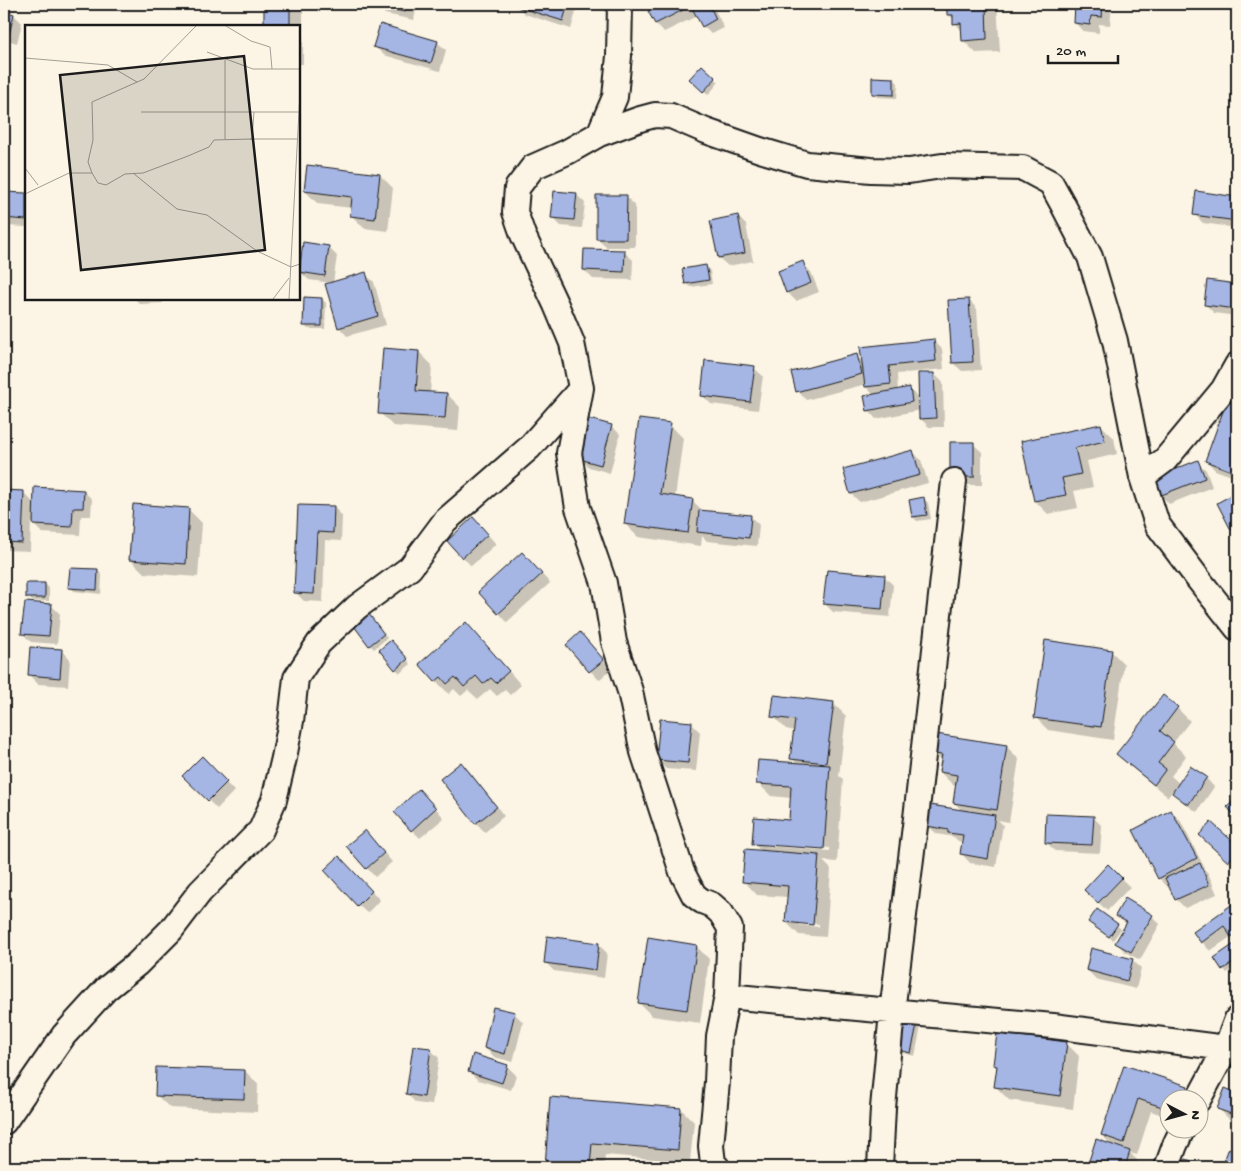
<svg xmlns="http://www.w3.org/2000/svg" width="1241" height="1171" viewBox="0 0 1241 1171" font-family="'Gochi Hand',sans-serif">
	<style>
		.shadow { fill: #0003; fill-rule: evenodd }
		.building { fill: #a5b5e4; stroke: #1c1c1c }
		.lines { fill: none; stroke-linecap: round; stroke-linejoin: round }
		.minor-casing { stroke: #1c1c1c; stroke-width: 28 }
		.minor { stroke: #fcf5e5; stroke-width: 24 }
		.inset-road { fill: none; stroke: #a29e95; stroke-width: 1 }
		.view { fill: #1c1c1c; fill-opacity: 0.15; stroke: #1c1c1c; stroke-width: 2.5 }
		.inset-edge { fill: none; stroke: #1c1c1c; stroke-width: 2.5 }
	</style>
	<rect width="100%" height="100%" fill="#fcf5e5"/>
	<filter id="ink" filterUnits="userSpaceOnUse"><feTurbulence type="fractalNoise" baseFrequency=".02" numOctaves="2"/><feDisplacementMap in="SourceGraphic" scale="10" xChannelSelector="R" yChannelSelector="G"/><feConvolveMatrix kernelMatrix="1 2 1 2 8 2 1 2 1" color-interpolation-filters="sRGB"/></filter>
	<g filter="url(#ink)">
		<!-- shadow -->
		<path class="shadow" d="M265 4H303V64H299V26H265Z
			M377 4H417L414 20 385 14 377 5Z
			M517 4H577L578 5 571 29 525 14 516 6Z
			M664 4H712L724 28 711 34 703 26 697 16 664 32 656 24 649 11Z
			M924 4H997L1000 52 976 53 963 40V32L955 23 954 20 945 10 931 11Z
			M1076 4H1112L1110 25 1099 24V33L1083 31 1075 23Z
			M4 12 14 15 22 23 17 43 4 39Z
			M437 42 446 50 440 71 384 55 375 47Z
			M702 67 719 82 708 95 691 79Z
			M894 79 898 83 897 98 877 97 873 93Z
			M380 175 393 188 388 231 364 228 351 215 352 208 318 204 305 191Z
			M1197 192 1237 198V228L1203 223 1194 214Z
			M4 193 26 194V227L6 226 4 223Z
			M576 194 585 203 582 228 561 226 552 217Z
			M626 197 635 205V247H606L597 238Z
			M737 216 746 225 753 261 728 266 719 258Z
			M328 247 337 256 333 283 365 274 374 282 386 325 347 336 339 327 332 283 309 280 300 272Z
			M624 252 633 260 632 280 593 279 584 270Z
			M802 263 811 272 819 292 796 301 787 292Z
			M706 267 710 271 712 284 690 287 686 283Z
			M1208 281 1237 285V316L1214 313 1205 304Z
			M135 299H162L163 303 140 304Z
			M322 299 326 303 325 329H308L304 325Z
			M969 300 977 309 981 370 962 371 953 363Z
			M933 340 942 349 944 369 897 374 898 391 909 389 920 399 934 374 943 382 944 427H929L921 419 920 410 876 419 868 410 875 396 866 387V384L806 400 798 391 857 356 863 363Z
			M419 352 432 365 430 393 447 394 460 407 458 431 393 426 380 413Z
			M754 368 763 376 758 410 711 404 702 395Z
			M1231 393 1237 395V478L1215 470 1207 461Z
			M670 425 683 438 675 498 692 500 704 512 750 516 759 525 757 546 707 541 702 536 701 546 638 537 625 524Z
			M1101 425 1114 438 1117 454 1087 461 1093 487 1074 491 1078 508 1048 514 1035 501 1022 442Z
			M611 426 620 434 610 473 589 467 580 459Z
			M973 444 982 452V485H959Z
			M912 451 921 460 928 483 860 502 851 494Z
			M1197 462 1206 470 1212 487 1169 504 1161 495 1154 479Z
			M83 491 92 499 91 516H81L80 535 42 533 31 522 30 551 4 550V492L24 493 35 504Z
			M1237 494V534L1232 530 1219 504Z
			M924 499 928 503 931 519 917 521 913 517Z
			M299 506 334 507 342 516 341 541 325 540 323 602 304 601 296 593Z
			M189 510 202 523 198 577 144 573 131 560Z
			M482 528 496 544 471 566 463 557Z
			M530 562 550 583 507 622 499 613Z
			M98 571 102 575 101 594 74 591 70 587Z
			M884 576 893 585 890 617 833 612 825 604Z
			M45 584 49 588V601H32L28 597Z
			M51 605 60 614 57 644 31 642 22 633Z
			M370 616 387 638 374 649 370 645Z
			M479 637 521 685 510 695 505 690 497 696 490 689 478 699 468 690 461 696 454 689 449 694 436 681Z
			M589 642 611 669 599 680 567 645Z
			M395 645 411 664 400 673 396 669Z
			M62 650 70 659 68 686 38 684 29 675Z
			M1111 651 1124 664 1113 740 1048 730 1035 717Z
			M1164 697 1177 708 1190 721 1173 743 1186 756 1171 776 1180 784 1206 778 1214 787 1197 812 1183 802 1174 793 1179 785 1178 784 1168 797 1131 767 1118 754Z
			M833 703 846 716 839 776 843 779 837 862 823 861 831 869 826 937 799 935 786 922 788 897 757 895 744 881 761 851 753 843 790 821 792 798 771 796 758 783 797 764 792 758 795 731 786 729 773 716ZM765 843 830 848V851L765 846ZM799 922 819 924V927L799 925Z
			M691 723 700 732 696 771 666 769 657 760Z
			M1006 746 1019 759 1009 822 998 820 1003 825 996 867 970 863 962 854 963 842 958 841 954 837 937 834 928 826 963 812 954 802 957 786 953 785 940 772 942 761 935 753Z
			M202 758 234 791 217 809 184 776Z
			M461 764 470 772 504 816 485 832 476 823 442 779Z
			M428 799 444 818 420 838 412 830Z
			M1171 812 1180 820 1204 867 1203 868 1208 873 1217 894 1185 908 1177 900 1170 885 1168 887 1159 878Z
			M1093 817 1102 826 1100 853 1055 851 1046 842Z
			M1211 823 1237 846V869L1209 844Z
			M373 840 392 862 375 877 348 847Z
			M348 866 380 900 367 913 358 905Z
			M1108 866 1130 887 1107 911 1086 890Z
			M1237 903V941L1232 936 1210 951 1202 942 1195 932Z
			M1098 911 1121 929 1113 940 1093 926Z
			M1117 915 1152 916 1160 924 1140 960 1125 952 1117 943 1127 925Z
			M1237 943V966L1227 973 1215 958Z
			M598 944 607 953 604 978 554 971 545 962Z
			M696 946 709 959 700 1023 652 1016 639 1003Z
			M1132 960 1141 968 1136 989 1096 979 1087 970Z
			M514 1013 523 1022 513 1062 494 1057 485 1048Z
			M917 1022 921 1026 915 1056 899 1052 895 1048Z
			M1066 1043 1079 1056 1073 1109 1009 1100 996 1087 998 1069 994 1065Z
			M430 1049 439 1058 432 1105 416 1103 407 1094Z
			M507 1066 516 1075 511 1090 478 1080 469 1072Z
			M1125 1067 1187 1088 1198 1098H1168V1117L1151 1111 1137 1155 1130 1153 1138 1161 1136 1167H1088L1097 1141 1114 1147 1102 1135Z
			M245 1071 258 1084 257 1112 170 1108 156 1095Z
			M1226 1090 1237 1094V1124L1232 1122 1219 1109Z
			M551 1099 681 1109 694 1122 690 1162 605 1155 604 1167H546Z"/>
		<!-- building -->
		<path class="building" d="M264 4H290V26H264Z
			M376 4H407L405 12 375 6Z
			M515 4H568L563 21 515 6Z
			M661 4H709L716 19 702 27 691 6 655 24 648 11Z
			M939 4H986L987 39 962 41 961 23 953 24V15H947V6H939Z
			M1075 4H1103L1102 17 1091 16 1090 25 1074 23Z
			M4 11 14 14 9 35 4 33Z
			M380 24 438 41 431 63 373 47Z
			M702 65 716 78 703 92 689 79Z
			M872 77 894 78V95L872 94Z
			M307 165 380 174 375 219 350 216 352 197 304 191Z
			M554 191 577 193 574 220 551 218Z
			M1196 191 1237 197V221L1193 215Z
			M4 192 26 193V220L4 218Z
			M596 195H627L626 239H596Z
			M738 215 745 253 718 258 710 221Z
			M303 242 329 246 325 276 299 272Z
			M584 249 625 250 624 272 583 270Z
			M803 261 811 283 786 293 778 271Z
			M706 265 709 280 685 284 682 269Z
			M366 272 378 316 338 328 325 284Z
			M1207 280 1237 284V309L1204 305Z
			M304 297 322 298V326H303Z
			M969 299 973 362 952 363 948 300Z
			M934 339 936 361 889 366 891 384 865 387 860 347Z
			M383 348 419 351 416 391 447 393 445 418 378 414Z
			M857 354 862 374 796 392 791 372Z
			M705 360 755 366 750 402 701 396Z
			M918 373H934L936 418 919 419Z
			M910 387 912 402 867 411 864 396Z
			M1230 392 1237 394V462L1234 472 1205 461Z
			M589 419 612 425 601 465 579 459Z
			M639 419 671 423 660 494 693 499 688 533 624 524Z
			M1101 424 1105 441 1075 448 1081 474 1062 478 1066 495 1034 501 1021 441Z
			M950 442H974V477H950Z
			M913 450 920 475 850 494 843 469Z
			M1198 460 1205 478 1159 496 1153 478Z
			M34 487 84 490 83 508H73L72 527 33 525Z
			M4 490 24 491 22 543 4 542Z
			M1237 492V527L1231 530 1217 503Z
			M924 497 927 515 912 517 909 500Z
			M133 504 189 508 186 564 129 560Z
			M298 505 334 506 333 533 317 532 314 594 294 593Z
			M699 510 751 515 749 538 697 532Z
			M473 517 488 534 462 558 447 541Z
			M522 552 542 574 498 614 478 592Z
			M70 568 98 569 97 590 68 588Z
			M827 570 885 575 882 609 823 604Z
			M26 583H45V598H26Z
			M25 602 52 604 49 636 21 634Z
			M366 610 384 634 369 646 351 622Z
			M466 622 509 671 496 683 491 678 483 684 476 676 464 687 455 677 447 684 441 677 435 682 419 664Z
			M580 632 604 660 589 672 566 645Z
			M391 640 408 659 395 670 379 650Z
			M1045 640 1112 650 1101 727 1034 718Z
			M30 647 62 649 60 678 28 675Z
			M774 695 834 702 826 763 790 759 795 720 771 717Z
			M1163 695 1178 707 1160 731 1174 742 1158 763 1166 769 1154 785 1116 754Z
			M660 719 692 722 688 763 656 760Z
			M936 734 1007 745 997 810 953 803 957 775 939 772 942 755 933 754Z
			M202 756 227 782 208 801 182 776Z
			M758 760 830 765 824 849 752 844 754 817 789 820 791 786 756 784Z
			M461 762 497 807 475 824 440 779Z
			M1190 766 1207 777 1188 805 1172 793Z
			M419 789 436 808 411 831 394 812Z
			M1237 798V818L1227 807Z
			M930 805 995 815 988 859 960 854 963 835 948 833V830L927 826Z
			M1171 810 1197 858 1158 879 1133 830Z
			M1046 814 1094 816 1092 845 1045 843Z
			M1211 822 1237 845V851L1228 862 1199 835Z
			M365 830 384 853 366 869 346 846Z
			M745 849 819 855 813 925 785 922 788 886 742 882Z
			M339 856 372 891 357 906 324 870Z
			M1200 863 1209 885 1175 900 1165 878Z
			M1108 864 1122 878 1098 903 1084 890Z
			M1125 898 1153 915 1131 952 1115 943 1127 922 1115 916Z
			M1237 901V933L1231 937 1224 926 1201 943 1193 932Z
			M1097 909 1118 924 1109 937 1088 922Z
			M547 936 599 943 596 970 544 963Z
			M648 937 697 945 687 1010 638 1003Z
			M1237 942V960L1222 970 1214 958Z
			M1091 948 1133 959 1127 981 1086 970Z
			M493 1007 515 1012 505 1054 484 1048Z
			M900 1017 918 1020 911 1053 894 1049Z
			M997 1033 1067 1042 1060 1096 994 1087 997 1066 993 1065Z
			M413 1046 431 1048 424 1097 406 1094Z
			M473 1054 508 1065 502 1083 468 1072Z
			M1124 1065 1188 1086 1184 1098H1168V1109L1138 1099 1124 1143 1101 1135Z
			M156 1067 245 1070 244 1099 155 1096Z
			M1225 1088 1237 1093V1116L1217 1109Z
			M550 1097 681 1108 678 1150 592 1143 590 1167H545Z
			M1096 1139 1130 1151 1125 1167H1087Z
			M1229 1148 1237 1151V1167H1226L1222 1166Z
			M1186 1159 1207 1167H1183Z"/>
		<g class="lines">
			<defs>
				<path id="minor" d="M620 4 619 56 615 97 599 134 567 152 533 167 517 188 515 212 523 235 556 305 572 343 581 388 569 453 578 508 604 583 614 642 630 691 643 752 682 872 694 895 702 901 712 905 721 913 730 928 727 996 719 1036 717 1082 711 1146 713 1163 717 1167
					M599 134 640 119 655 115 671 116 706 131 760 150 807 164 871 170 909 171 942 166 1023 168 1051 183 1062 203 1090 257 1115 341 1142 477 1157 524 1199 580 1237 628
					M1142 477 1165 460 1223 390 1237 365
					M727 996 1053 1026 1226 1048
					M1198 1100 1226 1048 1237 1019
					M4 1122 64 1035 106 989 137 964 171 930 200 892 261 830 274 800 284 758 291 721 296 678 319 643 357 607 410 568 445 521 529 448 580 390
					M880 1167 883 1108 892 1012 916 818 954 481
					M1167 1167 1175 1145 1183 1128"/>
			</defs>
			<!-- minor casing -->
			<use href="#minor" class="minor-casing"/>
			<!-- minor -->
			<use href="#minor" class="minor"/>
		</g>
	</g>
	<!-- overview -->
	<g transform="translate(25 25)">
		<rect width="275" height="275" fill="#fcf5e5"/>
		<path class="inset-road" d="M201 1 226 16 245 22 247 44M182 27 228 44H275M0 33 83 40 112 57M200 35V114M116 87H274M225 114H272M0 143 13 160M67 148 63 137 68 115 67 77 119 54 171 1M108 148 152 184 182 190 232 226 266 242 275 239M0 169 44 148H67L73 158 81 160 100 149 118 148 163 131 184 122 189 115 227 114 229 87M248 274 264 253M264 274 275 67"/>
		<path class="view" d="M219 31 240 225 56 245 35 50Z"/>
		<rect width="275" height="275" class="inset-edge"/>
	</g>
	<!-- margin -->
	<rect width="1241" height="1171" fill="none" stroke="#fcf5e5" stroke-width="20"/>
	<rect x="10" y="10" width="1221" height="1151" fill="none" stroke="#1c1c1c" stroke-width="2" filter="url(#ink)"/>
	<!-- north arrow -->
	<g transform="translate(1184 1114) rotate(96)"><circle r="24" fill="#fcf5e5" stroke="#a29e95"/>
	<path d="M0-4L9 19L0 12L-9 19Z" fill="#1c1c1c"/>
	<text y="-8" font-size="14" font-weight="bold" text-anchor="middle" fill="#1c1c1c">N</text>
	</g>
	<!-- scale -->
	<path d="M1048 55v8h70v-8" fill="none" stroke="#1c1c1c" stroke-width="2.5"/>
	<text x="1056" y="55" font-size="15" fill="#1c1c1c" stroke="#fcf5e5" stroke-width="4" paint-order="stroke">20 m</text>
</svg>
